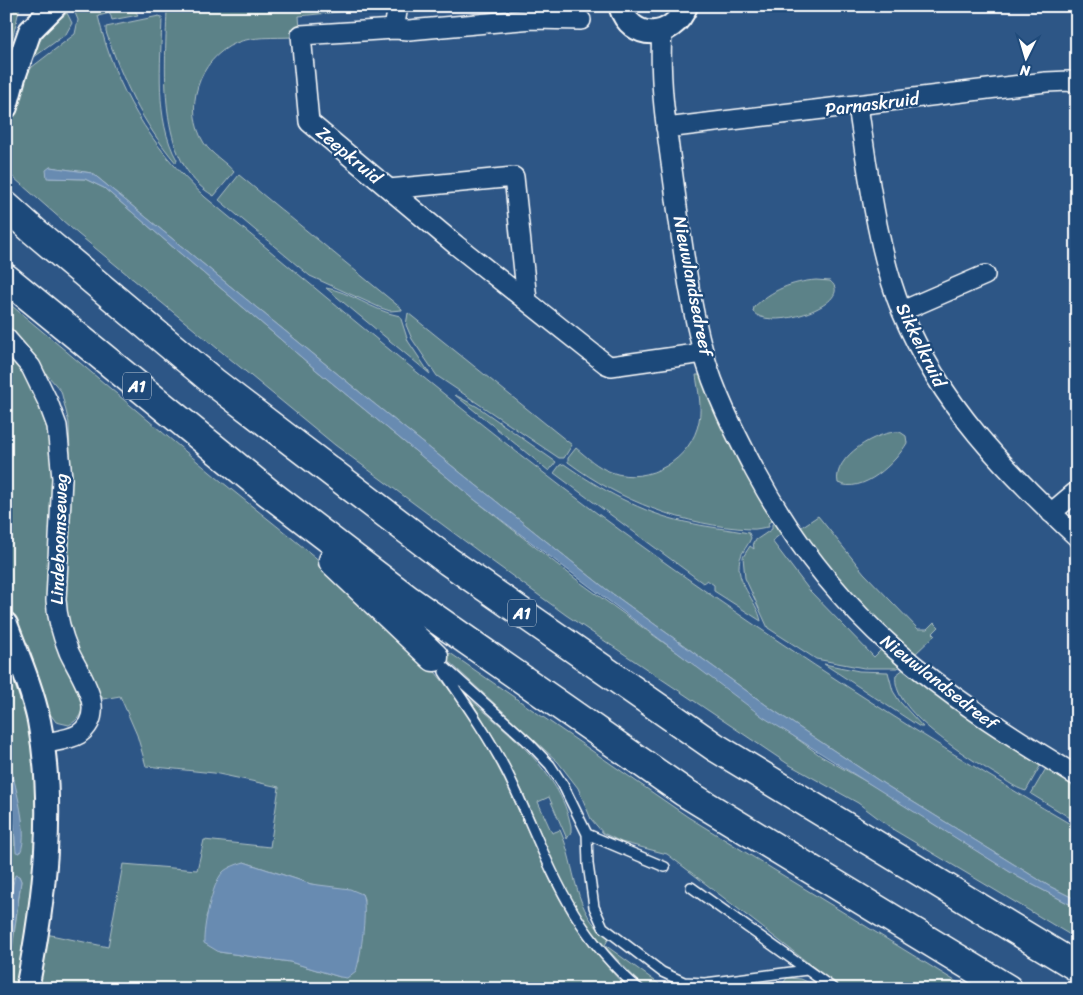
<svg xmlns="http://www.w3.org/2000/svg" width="1083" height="995" viewBox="0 0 1083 995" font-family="Sriracha,sans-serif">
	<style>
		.green { fill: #5c8288; stroke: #aec0c4; fill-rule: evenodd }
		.water { fill: #678bb1; stroke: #a4b9d0 }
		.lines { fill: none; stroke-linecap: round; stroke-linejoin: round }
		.service-casing { stroke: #fff; stroke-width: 12 }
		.minor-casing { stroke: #fff; stroke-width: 22 }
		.tertiary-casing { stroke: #fff; stroke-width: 26 }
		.motorway-casing { stroke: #fff; stroke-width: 31 }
		.service { stroke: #1f4a7a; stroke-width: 9 }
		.minor { stroke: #1f4a7a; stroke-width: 19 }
		.tertiary { stroke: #1f4a7a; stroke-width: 22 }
		.motorway { stroke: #1f4a7a; stroke-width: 28 }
		.labels { text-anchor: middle; stroke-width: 4.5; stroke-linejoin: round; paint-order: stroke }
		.shield { fill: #1f4a7a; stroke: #bcc9d7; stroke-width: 1 }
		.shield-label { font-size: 16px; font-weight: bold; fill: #fff }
		.street-label { font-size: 18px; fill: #fff; stroke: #1f4a7a }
	</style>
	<rect width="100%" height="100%" fill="#2d5686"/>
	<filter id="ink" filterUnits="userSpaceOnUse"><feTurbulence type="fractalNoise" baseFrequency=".02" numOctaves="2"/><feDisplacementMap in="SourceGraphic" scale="10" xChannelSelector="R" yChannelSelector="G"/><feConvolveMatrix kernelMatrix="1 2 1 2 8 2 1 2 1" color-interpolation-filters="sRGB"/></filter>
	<g filter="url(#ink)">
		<!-- green -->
		<path class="green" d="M6 6H20L6 66Z
			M77 6H132L138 15 112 20 110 13 98 16C115 88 150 146 205 197 323 294 440 394 562 487 726 611 899 724 1077 828V900L1049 886 884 784 773 710 606 589 367 398 92 173 50 167 49 178 85 179 104 188 315 369 475 500 581 583 821 756 879 789 1018 877 1077 908V939L894 830 858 803 788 764 566 615 493 562 335 445 78 234 6 171V105L32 67 75 34 78 20 73 8Z
			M167 6H367V9L299 16 300 29 293 37C275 38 252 36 236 43 198 59 183 109 204 143 212 155 226 162 234 172L214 196C154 162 166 64 167 6Z
			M67 13 72 23 66 34 30 60 29 58 47 30Z
			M159 16 162 17C161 63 154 119 177 160L176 163C141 121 124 83 106 32V27Z
			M239 175 402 309V310L390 311 381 308 310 276 219 200Z
			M816 280 830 281C857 302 772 333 753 312L754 307C772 290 791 282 816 280Z
			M326 288C349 291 373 311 400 316L408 341 430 374Z
			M6 301C76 359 146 419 216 477 294 541 377 601 441 679 470 715 493 755 512 796 539 855 558 908 600 958 609 968 618 980 629 989H35L46 934 108 947 123 864 197 870 204 840 270 847 279 787 214 773 146 766 137 735 120 696 103 699 69 633 63 610 64 543 70 454 69 423 61 391 6 327ZM244 862 311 884 362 894 364 899 359 962 340 977 290 962 219 952 206 917 211 904Z
			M408 313 572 445 564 458H559L437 376 412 339 406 325Z
			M6 349 25 375 43 413 48 429 55 467 48 593 84 700C82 713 80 719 69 725L56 722 45 707 29 658 6 601Z
			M696 375H705L775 519 768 523 769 527C763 527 757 530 750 529 685 526 620 501 568 462V458L576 448C587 457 597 467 611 472 648 486 692 459 699 421 702 406 698 390 696 375Z
			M455 395 478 407 556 462 549 471Z
			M900 432 906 436 907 443C896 462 863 495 838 483 832 457 878 430 900 432Z
			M564 464C600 489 642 513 685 522 706 527 728 529 749 533L751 538C748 546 742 551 740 559 734 582 757 600 761 621L714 591V585L707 580 703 583 554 473 560 465Z
			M818 516 864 573 918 629H927L934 622 939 627 933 633 935 635 913 656 878 625 797 530Z
			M776 522 782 533 772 541 810 591 874 657 883 648 901 664 898 668H864L816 659 768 628 745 578 743 557 750 546 754 549 753 542 772 529V524Z
			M450 653 688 817 968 989H842L667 854 621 842 603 833 591 819 578 788 558 762 445 658Z
			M6 662C17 690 27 717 33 746 48 824 30 911 17 989H7L21 881 19 876 13 878 6 921V786L14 825 15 846 22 821 6 748Z
			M824 664 859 671 888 672 893 691 900 702 923 727H920Z
			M905 668 1043 761 1026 791C1014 788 1003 778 992 772 966 756 890 710 896 675Z
			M469 698C508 733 560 771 571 826V832L567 839 549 797 538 802 552 833 560 830C577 867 572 913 609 938L605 945 666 989H647L643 985C617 961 593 935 574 904 556 875 545 842 531 811 514 771 493 734 469 698Z
			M1048 765 1077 782V822L1031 794Z
			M787 978 801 979 823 989H770L780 987Z"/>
		<!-- water -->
		<path class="water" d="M50 167 92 173 367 398 606 589 773 710 884 784 1049 886 1077 900V908L1018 877 763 717 475 500 315 369 104 188 85 179 47 178 46 170Z
			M6 748C11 772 31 832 20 853L16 852 14 825 6 786Z
			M244 862 311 884 350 889 362 894C368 906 361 957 356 971L347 978 340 977 290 962 219 952 204 943C203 928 212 883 223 872 228 867 238 864 244 862Z
			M15 875 19 876 21 881 6 989V921Z"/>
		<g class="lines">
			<defs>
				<path id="service" d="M436 659 529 743 550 765 563 785 587 834 588 864 594 907 603 927 662 972 684 982 705 983 807 970
					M444 672C466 704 489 737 507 772 547 854 565 927 639 989
					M587 834 665 867
					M691 887 834 989"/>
				<path id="minor" d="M581 20 533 19 409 30 394 29 301 35 309 122 456 245 606 364 611 366 703 353
					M394 29 398 6
					M662 31C658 90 670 149 677 207 684 255 690 304 703 351 714 392 735 433 755 471 835 620 936 691 1077 776
					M858 106C868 171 877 251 902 312 941 405 1005 470 1077 537
					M666 128 1046 82 1069 81 1077 84
					M389 189 514 177 527 300
					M902 311 985 275
					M6 338 31 367 48 402 57 426 62 478 56 600C57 619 62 635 69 652 80 676 109 712 79 734 69 740 54 741 42 744
					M1051 513 1077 491"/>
				<path id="tertiary" d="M620 6C631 42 673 40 686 6
					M6 107 14 77 30 31 55 6
					M6 624C18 656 32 688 39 721 56 808 44 902 27 989"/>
				<path id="motorway" d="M6 206 34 231 215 383 448 561 715 747 1077 967
					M6 278 269 493 409 600 684 792 1008 989
					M333 561 434 657"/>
			</defs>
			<!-- service casing -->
			<use href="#service" class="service-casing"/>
			<!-- minor casing -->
			<use href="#minor" class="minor-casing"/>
			<!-- tertiary casing -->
			<use href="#tertiary" class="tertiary-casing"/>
			<!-- motorway casing -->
			<use href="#motorway" class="motorway-casing"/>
			<!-- service -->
			<use href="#service" class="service"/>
			<!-- minor -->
			<use href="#minor" class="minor"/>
			<!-- tertiary -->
			<use href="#tertiary" class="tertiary"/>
			<!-- motorway -->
			<use href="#motorway" class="motorway"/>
		</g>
	</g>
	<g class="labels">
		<!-- shield labels -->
		<g class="shield">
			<rect x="123" y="372.5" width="28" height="27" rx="4"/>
			<rect x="508" y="599.5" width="28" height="27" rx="4"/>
		</g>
		<g class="shield-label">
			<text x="137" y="392">A1</text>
			<text x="522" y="619">A1</text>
		</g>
		<!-- street labels -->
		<g class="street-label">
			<text transform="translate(872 104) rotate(-7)" y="6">Parnaskruid</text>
			<text transform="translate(349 155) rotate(40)" y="6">Zeepkruid</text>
			<text transform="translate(693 286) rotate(79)" y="6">Nieuwlandsedreef</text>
			<text transform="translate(921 345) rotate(64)" y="6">Sikkelkruid</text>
			<text transform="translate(59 539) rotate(-88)" y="6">Lindeboomseweg</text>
			<text transform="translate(939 682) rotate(38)" y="6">Nieuwlandsedreef</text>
		</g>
	</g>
	<!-- margin -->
	<rect width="1083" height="995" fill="none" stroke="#1f4a7a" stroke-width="25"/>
	<rect x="12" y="12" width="1058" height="970" fill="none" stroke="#fff" stroke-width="2" filter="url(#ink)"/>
	<!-- north arrow -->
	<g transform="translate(1026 58) rotate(185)" stroke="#1f4a7a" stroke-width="4" paint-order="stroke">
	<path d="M0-4L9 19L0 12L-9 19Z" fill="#ffffff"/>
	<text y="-8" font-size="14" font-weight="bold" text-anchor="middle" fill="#ffffff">N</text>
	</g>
</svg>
